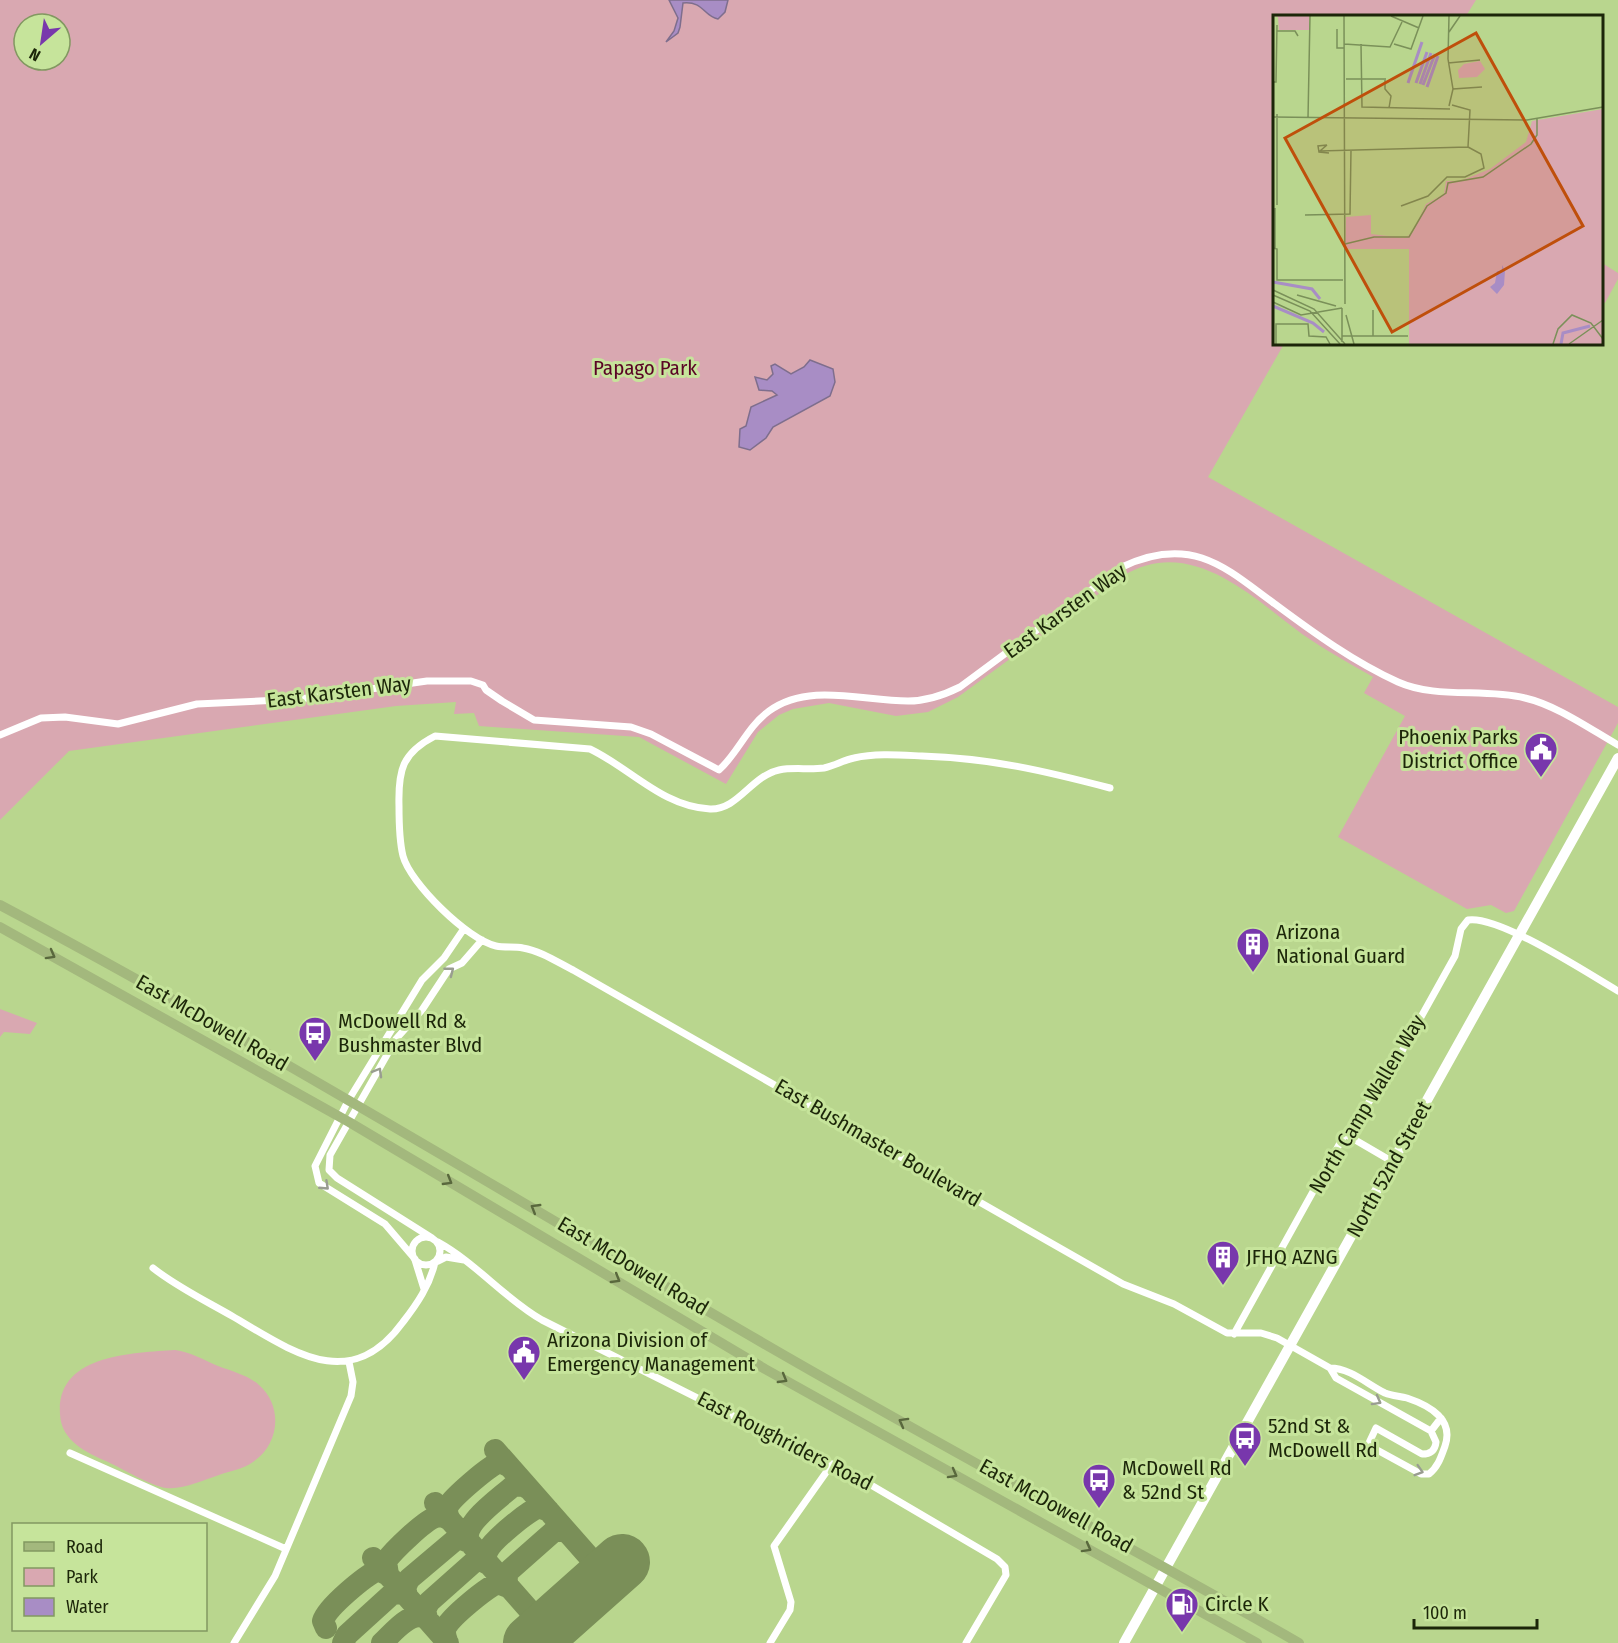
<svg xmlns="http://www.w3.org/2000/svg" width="1618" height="1643" viewBox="0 0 1618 1643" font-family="'Fira Sans Condensed',sans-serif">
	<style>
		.green { fill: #d9a8b1; fill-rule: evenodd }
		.water { fill: #a88dc5; stroke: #7e6e8d; stroke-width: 1.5 }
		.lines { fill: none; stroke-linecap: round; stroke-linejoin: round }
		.taxiway { stroke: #7a8f58; stroke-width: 22 }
		.runway { stroke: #7a8f58; stroke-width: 56 }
		.street { stroke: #fff; stroke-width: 7 }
		.secondary { stroke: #fff; stroke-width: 10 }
		.primary { stroke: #a3b87d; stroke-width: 10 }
		.oneway { stroke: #59683d }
		.oneway2 { stroke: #999d90 }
		.labels { text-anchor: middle; stroke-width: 6; stroke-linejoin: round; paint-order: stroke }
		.park-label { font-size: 21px; fill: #5a0425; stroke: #c6e49b }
		.street-label { font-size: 21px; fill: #1c2609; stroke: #c6e49b }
		.poi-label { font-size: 21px; fill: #1c2609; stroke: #c6e49b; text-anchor: start }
		.inset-river { fill: none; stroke: #a88dc5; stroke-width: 3 }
		.inset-road { fill: none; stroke: #7a9059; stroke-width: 1.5 }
		.view { fill: #bf4f0b; fill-opacity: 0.15; stroke: #bf4f0b; stroke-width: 3 }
		.inset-edge { fill: none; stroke: #1c2609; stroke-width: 3 }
	</style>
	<rect width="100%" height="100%" fill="#b9d68e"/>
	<!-- green -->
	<path class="green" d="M0 0H1476L1466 16H1274V344H1284L1208 477 1618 707V723L1514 911 1506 913 1491 905 1467 909 1338 837 1405 716 1364 693 1373 677C1349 663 1325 650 1302 634 1251 596 1190 535 1123 576L958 697 928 712 896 716 829 703 793 709 779 715 758 732 726 784 639 737 479 726 474 713 454 714 456 702 396 706 69 751 0 820ZM24 24H60V60H24Z
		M1602 263 1618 273V279L1605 303 1602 301Z
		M0 1009 37 1023 30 1034 4 1032 0 1037Z
		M175 1350C190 1352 204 1360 218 1366 231 1371 248 1375 259 1385 283 1406 280 1444 253 1462 243 1469 230 1471 219 1475 203 1480 183 1490 166 1488 151 1486 123 1469 108 1462 87 1453 61 1441 60 1414 56 1354 133 1353 175 1350Z"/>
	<!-- water -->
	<path class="water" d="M669 0H728L725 12 718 19C703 16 704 1 683 3L680 27 678 33 666 42 674 31 678 18Z
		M810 360 833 369 835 382 830 396 773 427 766 438 750 450 739 447 740 429 746 426 751 407 777 395 772 391 759 390 755 377 767 380 773 374 771 366 775 364 791 374 804 367Z"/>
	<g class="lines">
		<!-- taxiway -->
		<path class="taxiway" d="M495 1450 606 1576
			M435 1503 546 1629
			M450 1520C447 1515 446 1511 448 1506 453 1497 490 1465 500 1462L510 1467
			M469 1542C461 1524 500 1498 513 1486L522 1485 529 1489
			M373 1558 448 1643
			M488 1564C486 1559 485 1555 488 1550 494 1539 527 1512 539 1507L549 1511
			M388 1575 386 1561C393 1551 425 1520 436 1517 441 1515 445 1517 450 1520
			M508 1587 506 1577 510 1570 553 1532 560 1530 568 1533
			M407 1596 405 1588 409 1579 454 1541 459 1538 469 1542
			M427 1619 425 1610 429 1602 474 1562 480 1560 488 1564
			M326 1628 323 1621C327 1607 365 1576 378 1570L388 1575
			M447 1641C445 1636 444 1632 446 1627 452 1616 486 1588 498 1583L508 1587
			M343 1643 347 1635 392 1594 401 1593 407 1596
			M382 1643C393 1633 412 1608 427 1619"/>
		<!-- runway -->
		<path class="runway" d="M531 1643 622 1562"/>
		<!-- street -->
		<path class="street" d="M0 735 41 718 65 717 118 724 197 704 300 699 427 681H471L483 685 486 690 502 701 534 720 631 727 651 734 719 770C738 753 747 727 769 711 809 682 862 701 908 701 926 701 944 695 960 687L1122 567C1147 555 1174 549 1202 558 1229 567 1251 587 1275 604 1314 633 1354 662 1398 682 1436 699 1484 688 1525 698 1556 705 1590 729 1618 745
			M1110 788C1045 771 990 758 922 756 900 755 876 753 854 758 844 760 834 766 824 768 809 770 793 767 779 770 751 776 738 810 710 809 663 807 630 768 590 749L435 736C402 753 398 770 399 806 399 823 399 840 403 856 410 883 468 940 496 946 505 948 514 946 523 948 541 951 557 962 573 970L1123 1284 1174 1304 1227 1333H1261L1277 1338 1330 1368 1336 1378 1431 1431 1436 1442C1435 1451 1430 1454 1422 1454L1376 1428 1368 1445 1421 1474H1429C1438 1467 1441 1457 1445 1446 1454 1420 1431 1406 1407 1398 1400 1396 1392 1396 1385 1393 1367 1384 1350 1368 1330 1368
			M1345 1134 1393 1162
			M412 1251a14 14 0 1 1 28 0a14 14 0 1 1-28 0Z
			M432 1238 337 1178 329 1170 330 1155 396 1039 422 1010 449 969 462 963 482 940
			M438 1242C476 1263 504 1298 542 1320L871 1485 997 1559 1005 1567 1006 1575 966 1643
			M415 1259 385 1224 319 1183 315 1166 348 1101 422 980 444 958 463 930
			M415 1260 424 1289
			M438 1261 446 1257 464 1260
			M153 1268C177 1287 206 1301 232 1316 292 1351 350 1395 403 1322 417 1304 430 1285 435 1262
			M1234 1334 1345 1134 1387 1078 1455 956 1461 929 1468 920C1499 915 1587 973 1618 991
			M1431 1431 1441 1418
			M70 1453 286 1549
			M234 1643 275 1576 351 1396 353 1382 349 1362
			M770 1643 790 1610 791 1602 774 1546 832 1464"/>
		<!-- secondary -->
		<path class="secondary" d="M1124 1643 1618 758"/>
		<!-- primary -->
		<path class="primary" d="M0 905C263 1045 517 1201 775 1350 948 1450 1125 1544 1299 1643
			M0 927 349 1122 765 1369 1257 1643"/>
	</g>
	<!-- one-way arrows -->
	<defs><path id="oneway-chevron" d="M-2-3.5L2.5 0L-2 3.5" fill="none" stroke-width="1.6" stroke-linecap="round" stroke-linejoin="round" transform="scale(1.5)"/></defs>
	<g class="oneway">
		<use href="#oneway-chevron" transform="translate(51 955) rotate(29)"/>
		<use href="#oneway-chevron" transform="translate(448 1181) rotate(31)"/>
		<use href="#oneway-chevron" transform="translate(535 1208) rotate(-149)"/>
		<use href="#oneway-chevron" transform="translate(616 1279) rotate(31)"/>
		<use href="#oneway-chevron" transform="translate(783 1379) rotate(30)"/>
		<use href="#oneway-chevron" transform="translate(903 1422) rotate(-151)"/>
		<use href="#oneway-chevron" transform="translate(953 1474) rotate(29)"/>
		<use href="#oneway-chevron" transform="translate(1087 1548) rotate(29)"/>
	</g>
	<g class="oneway2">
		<use href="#oneway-chevron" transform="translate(450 971) rotate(-38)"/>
		<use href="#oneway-chevron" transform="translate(378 1072) rotate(-60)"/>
		<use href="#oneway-chevron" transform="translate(325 1186) rotate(43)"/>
		<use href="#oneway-chevron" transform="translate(1377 1401) rotate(29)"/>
		<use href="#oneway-chevron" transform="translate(1419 1471) rotate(17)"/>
	</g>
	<!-- icons -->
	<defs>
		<symbol id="civic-pin" viewBox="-11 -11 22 30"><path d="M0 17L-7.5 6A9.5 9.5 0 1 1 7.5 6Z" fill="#7837ac" stroke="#c6e49b"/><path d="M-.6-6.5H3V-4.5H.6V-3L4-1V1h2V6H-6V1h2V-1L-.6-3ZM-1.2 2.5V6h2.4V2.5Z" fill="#fff"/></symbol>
		<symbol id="building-pin" viewBox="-11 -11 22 30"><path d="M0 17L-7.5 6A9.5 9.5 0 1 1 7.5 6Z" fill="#7837ac" stroke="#c6e49b"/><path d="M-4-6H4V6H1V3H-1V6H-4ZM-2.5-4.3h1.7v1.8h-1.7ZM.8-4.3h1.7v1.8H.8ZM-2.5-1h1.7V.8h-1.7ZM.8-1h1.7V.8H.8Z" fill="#fff"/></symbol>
		<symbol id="bus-pin" viewBox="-11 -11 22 30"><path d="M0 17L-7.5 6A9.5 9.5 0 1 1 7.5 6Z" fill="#7837ac" stroke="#c6e49b"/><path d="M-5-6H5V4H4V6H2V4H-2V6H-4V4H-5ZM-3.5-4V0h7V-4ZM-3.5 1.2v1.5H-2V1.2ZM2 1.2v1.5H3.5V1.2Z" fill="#fff"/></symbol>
		<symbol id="fuel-pin" viewBox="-11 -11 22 30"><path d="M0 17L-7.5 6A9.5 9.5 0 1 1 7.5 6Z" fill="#7837ac" stroke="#c6e49b"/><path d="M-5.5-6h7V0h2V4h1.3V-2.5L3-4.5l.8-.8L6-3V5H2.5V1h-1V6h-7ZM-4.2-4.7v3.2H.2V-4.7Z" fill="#fff"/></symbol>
	</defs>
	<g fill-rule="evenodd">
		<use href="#civic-pin" x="1522" y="730" width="38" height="52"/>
		<use href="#building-pin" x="1234" y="925" width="38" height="52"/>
		<use href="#bus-pin" x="296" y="1014" width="38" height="52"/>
		<use href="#building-pin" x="1204" y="1238" width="38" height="52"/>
		<use href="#civic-pin" x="505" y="1333" width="38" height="52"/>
		<use href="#bus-pin" x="1226" y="1419" width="38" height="52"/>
		<use href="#bus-pin" x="1080" y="1461" width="38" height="52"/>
		<use href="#fuel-pin" x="1163" y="1585" width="38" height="52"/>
	</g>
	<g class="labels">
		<!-- park labels -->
		<g class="park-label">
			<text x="645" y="375">Papago Park</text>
		</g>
		<!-- street labels -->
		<g class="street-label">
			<text transform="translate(1065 611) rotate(-36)" y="7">East Karsten Way</text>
			<text transform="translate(339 692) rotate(-7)" y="7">East Karsten Way</text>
			<text transform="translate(212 1023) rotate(30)" y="7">East McDowell Road</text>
			<text transform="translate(1367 1104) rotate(-59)" y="7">North Camp Wallen Way</text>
			<text transform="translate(878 1143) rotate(30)" y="7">East Bushmaster Boulevard</text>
			<text transform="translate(1389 1169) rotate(-61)" y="7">North 52nd Street</text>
			<text transform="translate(633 1266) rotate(31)" y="7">East McDowell Road</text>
			<text transform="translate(785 1441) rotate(27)" y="7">East Roughriders Road</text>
			<text transform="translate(1056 1506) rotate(29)" y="7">East McDowell Road</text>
		</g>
		<!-- poi labels -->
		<g class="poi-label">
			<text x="1518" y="744" text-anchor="end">Phoenix Parks<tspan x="1518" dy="24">District Office</tspan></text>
			<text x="1276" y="939">Arizona<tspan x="1276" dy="24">National Guard</tspan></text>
			<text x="338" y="1028">McDowell Rd &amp;<tspan x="338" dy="24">Bushmaster Blvd</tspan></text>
			<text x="1246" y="1264">JFHQ AZNG</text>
			<text x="547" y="1347">Arizona Division of<tspan x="547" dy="24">Emergency Management</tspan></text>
			<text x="1268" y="1433">52nd St &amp;<tspan x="1268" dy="24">McDowell Rd</tspan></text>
			<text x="1122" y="1475">McDowell Rd<tspan x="1122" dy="24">&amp; 52nd St</tspan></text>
			<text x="1205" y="1611">Circle K</text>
		</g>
	</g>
	<!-- overview -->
	<g transform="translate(1273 15)">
		<rect width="330" height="330" fill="#b9d68e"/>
		<path d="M0 1H36V15H6L5 2ZM207 46 212 54 204 62 186 63 185 55 191 49ZM330 94V329H136V234H72L73 202 98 200V219L132 223 140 217 153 189 171 179 173 166H187L217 154 253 127 259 106Z" fill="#d9a8b1"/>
		<path d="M229 250 232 256 231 270 224 279 217 272 222 268 224 256H229Z" fill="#a88dc5"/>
		<path class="inset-river" d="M135 68 149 27M143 68 154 37M147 69 158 38M150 70 162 39M154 72 165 41M0 267 39 274 47 284M0 291 40 308 51 317M288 329 290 318 317 311"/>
		<path class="inset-road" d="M71 1 72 289M118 1 146 13M176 1 175 44 180 74M64 14V33H71M4 16H22L25 21M176 17 187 1M71 29 117 32 129 7M88 29 89 92 177 94M121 29 138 34 150 1M175 48 207 45M73 64H113M112 65V74L118 81 116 93M0 67H3L4 10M179 90 197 95 195 132M176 91 180 74 209 72M0 102 254 105 330 92M35 103 37 1M54 130 47 136 195 132M54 130 45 131 46 137 56 138M4 190V99M128 191 155 181 174 162H192L211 153 208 139 195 132M32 200 77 199 78 135M72 229 101 222H136L154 191 173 178 175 168 210 162 258 129 264 120V104M0 233 4 234V265H70M2 233V193M0 275 41 294 72 329M0 280 37 296 67 329M24 280 63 291M0 287 28 300 69 293M69 293V327M73 300 81 329M69 321H135M100 321V295M3 329V309H35L36 321 53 322 57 329M280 329 285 314 299 300 318 308 330 324M296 329 330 305"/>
		<path class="view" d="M203 18 310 211 119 317 12 123Z"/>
		<rect width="330" height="330" class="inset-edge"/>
	</g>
	<!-- legend -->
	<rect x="12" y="1523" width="195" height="108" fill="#c6e49b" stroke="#829861" stroke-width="1.5"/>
	<rect x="24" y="1542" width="30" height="9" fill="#a3b87d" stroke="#829861" stroke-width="1.5"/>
	<text x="66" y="1553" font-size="18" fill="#1c2609">Road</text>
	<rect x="24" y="1568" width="30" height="18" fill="#d9a8b1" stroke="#829861" stroke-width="1.5"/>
	<text x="66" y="1583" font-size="18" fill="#1c2609">Park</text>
	<rect x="24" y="1598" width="30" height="18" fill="#a88dc5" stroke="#829861" stroke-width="1.5"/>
	<text x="66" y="1613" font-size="18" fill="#1c2609">Water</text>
	<!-- north arrow -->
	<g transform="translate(42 42) rotate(209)"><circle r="28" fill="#c6e49b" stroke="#829861" stroke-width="1.5"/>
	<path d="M0-4.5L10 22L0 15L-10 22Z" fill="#7837ac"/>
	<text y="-9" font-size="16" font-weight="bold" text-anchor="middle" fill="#1c2609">N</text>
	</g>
	<!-- scale -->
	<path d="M1414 1619v9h123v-9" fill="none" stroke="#1c2609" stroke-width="3"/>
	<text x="1423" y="1619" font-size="18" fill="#1c2609" stroke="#c6e49b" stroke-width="4.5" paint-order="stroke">100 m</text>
</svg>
